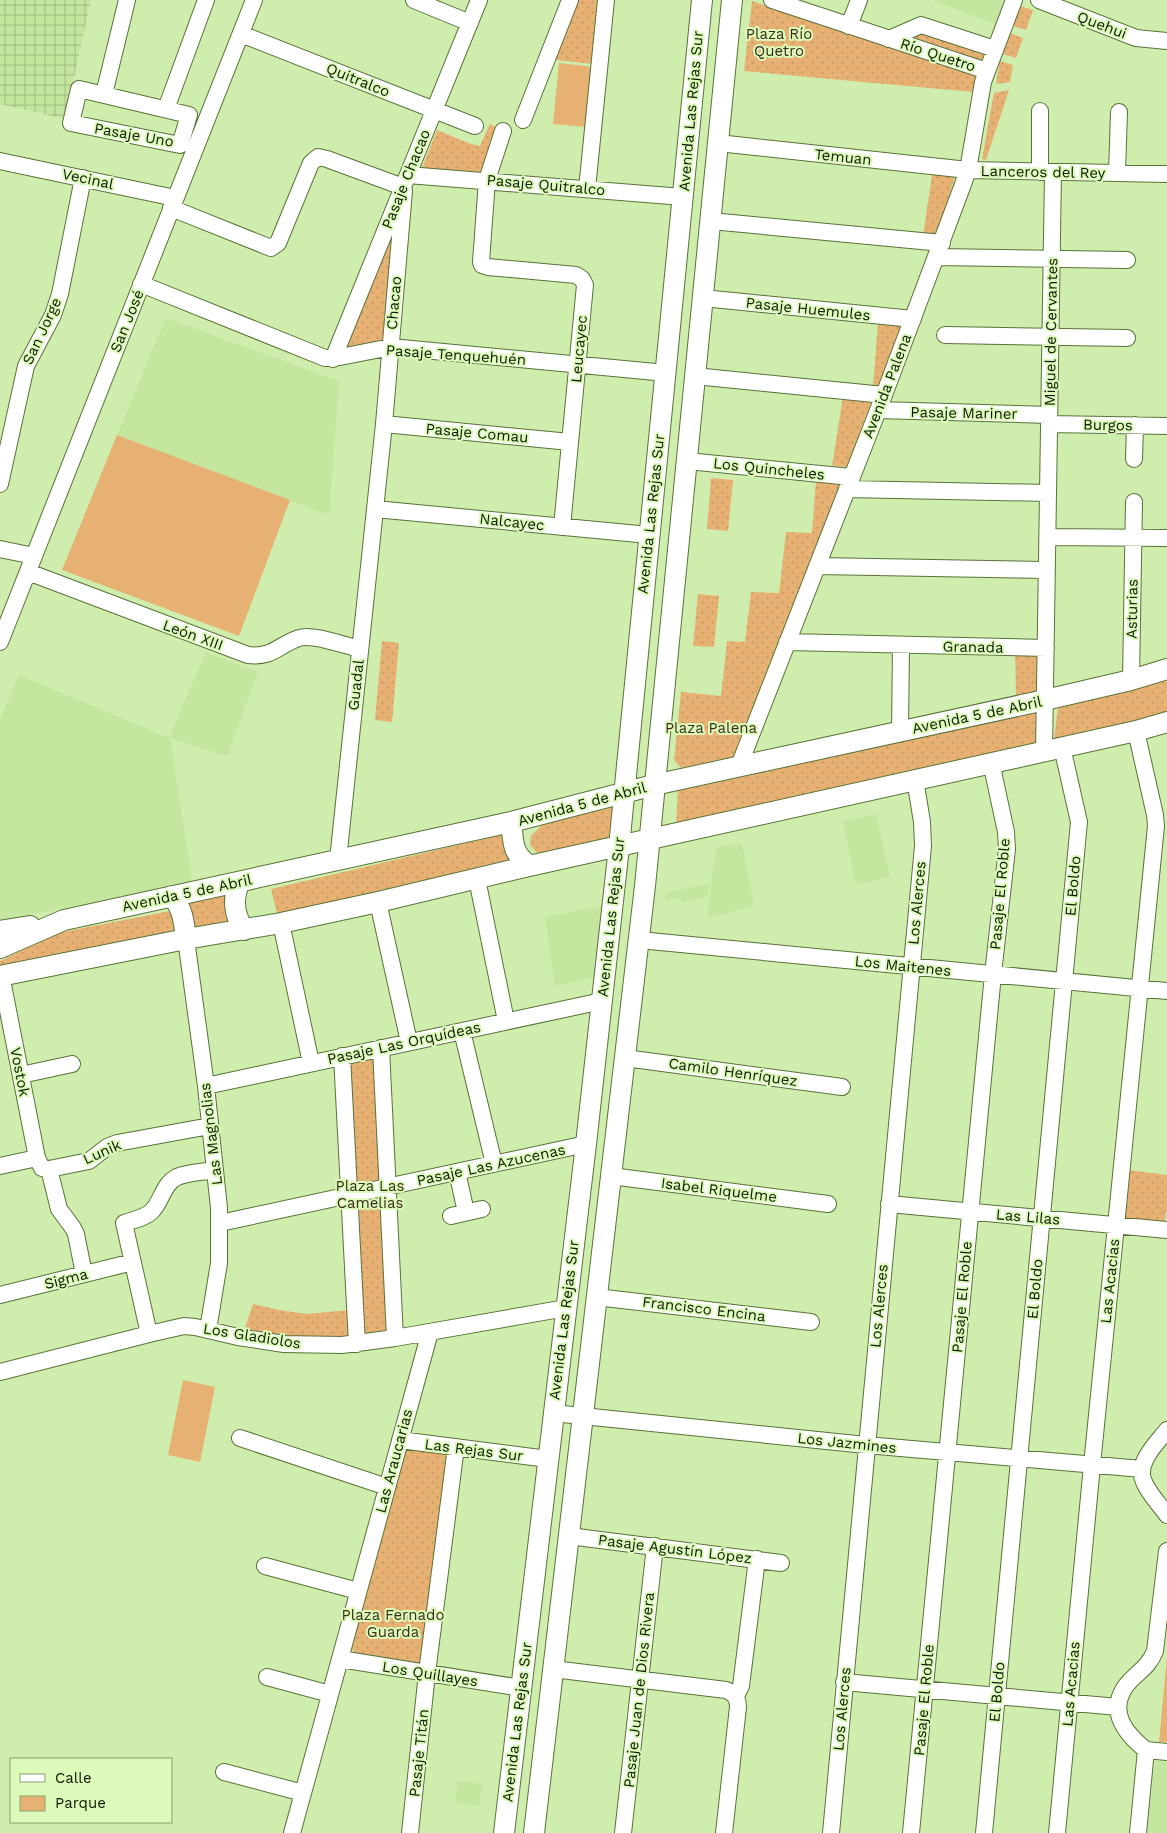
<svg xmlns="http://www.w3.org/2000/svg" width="1167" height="1833" viewBox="0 0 1167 1833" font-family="'Work Sans',sans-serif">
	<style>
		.built { fill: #c4e69e }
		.industrial { fill: url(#industrial-grid) }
		.green { fill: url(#green-dots) }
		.pitch { fill: #e7b174 }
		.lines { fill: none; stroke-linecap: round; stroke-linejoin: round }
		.minor-casing { stroke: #587337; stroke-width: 18 }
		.major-casing { stroke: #587337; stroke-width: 22 }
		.minor { stroke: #fff; stroke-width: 16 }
		.major { stroke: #fff; stroke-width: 20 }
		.labels { text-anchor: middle; stroke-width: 4; stroke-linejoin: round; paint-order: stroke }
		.street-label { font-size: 15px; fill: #0e1802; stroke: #dcfbba }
		.park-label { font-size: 15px; fill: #3b2b19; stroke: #dcfbba }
	</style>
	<defs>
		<pattern id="industrial-grid" width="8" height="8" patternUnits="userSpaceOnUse" patternTransform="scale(1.25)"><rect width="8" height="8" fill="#c4e69e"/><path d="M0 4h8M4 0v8" fill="none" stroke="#a7c586"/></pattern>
		<pattern id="green-dots" width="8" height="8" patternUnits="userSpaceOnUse" patternTransform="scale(1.25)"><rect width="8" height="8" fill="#e7b174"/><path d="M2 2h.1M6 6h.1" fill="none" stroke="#c59863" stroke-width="1.8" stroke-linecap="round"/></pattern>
	</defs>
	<rect width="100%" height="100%" fill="#cfeead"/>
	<!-- built -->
	<path class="built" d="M934 0H1007L998 25 934 1Z
		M166 318 339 381 329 515 117 435Z
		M206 652 258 672 227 756 170 738 192 882 0 921V720L19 675 169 738Z
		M876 814 890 877 856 884 843 821Z
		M742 843 754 906 707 918 716 848Z
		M710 883 707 896 681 903V897L665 901 666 893Z
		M604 906 596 977 555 986 545 917Z
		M1155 1761 1167 1763V1833H1147Z
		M458 1781 482 1784 479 1806 455 1803Z"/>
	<!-- industrial -->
	<path class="industrial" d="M0 0H91L65 119 0 104Z"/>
	<!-- green -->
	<path class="green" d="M577 0H609L602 65 555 60Z
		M752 1 977 75 973 92 744 71Z
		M1020 6 1033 10 1026 30 1013 26Z
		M918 31 981 50 984 54 983 59 978 61 915 42 913 38 914 33Z
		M1010 33 1023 38 1016 58 1003 54Z
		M1000 61 1013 65 1010 82 996 84Z
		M1009 90 986 160 982 159 994 93Z
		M490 124 503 130 490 178 420 173 437 130 471 144 480 146Z
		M933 168 957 170 936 237 923 236Z
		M401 197 385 347 336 355Z
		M878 323 903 326 882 387 873 386Z
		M843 397 872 400 847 467 832 466Z
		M711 478 733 480 728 531 707 529Z
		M816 480 843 483 737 756 681 768 674 760 681 692 721 696 727 641 745 642 751 592 779 593 786 532 812 533Z
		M698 594 719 596 714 647 693 646Z
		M382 641 399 643 392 722 375 720Z
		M1015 650 1039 652V692L1016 698Z
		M1167 677V713L1054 739 1058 707 1153 683Z
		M1039 708 1037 746 676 827 678 788Z
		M614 807 608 841 540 856 530 845 531 836 543 824Z
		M509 833 516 863 278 918 271 889Z
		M227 892 233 924 192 931 187 904 189 901Z
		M175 910 180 932 0 969V961L58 933Z
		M375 1055 389 1331 363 1335 348 1060Z
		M1128 1170 1167 1175V1210L1164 1225 1122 1221Z
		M253 1304 279 1310 307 1314 349 1310 352 1335 312 1339 268 1336 244 1331Z
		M407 1448 452 1452 423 1667 357 1655 350 1647 401 1456Z"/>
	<!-- pitch -->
	<path class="pitch" d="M559 63 593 67 587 127 553 124Z
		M117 435 290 500 239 636 62 570Z
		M183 1380 215 1387 200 1462 168 1455Z
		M1167 1656V1742H1159Z"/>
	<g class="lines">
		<defs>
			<path id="minor" d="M414 0 470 23
				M772 0 987 71
				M1039 0 1136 38 1167 41
				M849 26 859 0
				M241 34 475 126
				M889 39 921 25 995 49
				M79 89 189 115 180 145 71 123Z
				M104 94 127 0
				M166 109 206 0
				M523 120 570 0
				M503 131 487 180 481 262 482 265 488 267 576 275 582 279 585 285 562 527
				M718 143 968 170 1167 174
				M0 161 175 198
				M1040 172V111
				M1117 173 1119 112
				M408 175 683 197
				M587 189 606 0
				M171 208 271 248 278 243 311 163 318 157 327 159 403 187 404 191 384 424 338 860
				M711 221 942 243
				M937 257 1127 260
				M141 284 325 358 340 357 391 347 666 373
				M703 298 913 319
				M945 335 1127 338
				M333 359 479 0
				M695 376 884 395
				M878 410 1049 415
				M384 424 570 442
				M1049 424 1167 426
				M1134 459 1135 425
				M687 461 851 477
				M0 484 26 366 53 315 60 294 83 178
				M847 489 1048 493
				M375 509 649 535
				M1048 537 1167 538
				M0 549 34 556
				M817 566 1047 570
				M28 572 248 655C273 658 278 645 299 638 313 633 345 646 360 649
				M0 642 254 0
				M787 642 1046 648
				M1131 680 1134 502
				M900 732 901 645
				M1044 751 1053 172
				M739 766 884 395 962 187 968 170 983 82 1014 0
				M477 879 506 1021
				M378 902 409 1042
				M281 923 311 1063
				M186 939 206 1086 219 1208V1263L208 1330
				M639 940 1167 991
				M0 987 3 985 37 1158 42 1168 49 1169 89 1161 107 1147 117 1143 210 1126
				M462 1031 494 1164
				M381 1048 395 1338
				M342 1056 357 1344
				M625 1058 842 1087
				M21 1075 72 1064
				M206 1086 602 1001
				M0 1166 37 1158
				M49 1169 59 1209 73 1228 76 1234 84 1274
				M457 1172 466 1212
				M611 1176 828 1204
				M889 1204 1167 1230
				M451 1216 482 1209
				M220 1223 586 1144
				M0 1295 133 1262
				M596 1297 811 1322
				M149 1334 124 1223C133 1220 145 1218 152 1211 162 1201 163 1184 177 1177 188 1172 204 1172 215 1170
				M0 1372 149 1334 184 1326 195 1327 238 1337 284 1344 342 1345 395 1338 566 1308
				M553 1413 866 1445 1142 1469
				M1167 1430C1157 1443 1135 1463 1144 1482 1149 1494 1160 1505 1167 1515
				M240 1438 387 1487
				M400 1440 548 1459
				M569 1536 781 1563
				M265 1566 358 1591
				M340 1659 521 1688
				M553 1669 726 1690C734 1693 738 1698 738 1707L724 1833
				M267 1677 330 1694
				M844 1682 1118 1707
				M736 1696 741 1686 757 1559
				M1146 1750C1126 1734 1108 1713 1125 1687 1135 1673 1148 1669 1155 1651L1167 1551
				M1146 1750 1167 1752
				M224 1772 303 1793
				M292 1833 430 1332
				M410 1833 427 1673 456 1447
				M623 1833 655 1546
				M831 1833 923 846 922 822 915 779
				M911 1833 993 974 1007 849 1006 832 991 762
				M984 1833 1079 822 1062 747
				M1057 1833 1092 1465 1156 826 1155 815 1136 731
				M1138 1833 1146 1750"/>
			<path id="major" d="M511 822C514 844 511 851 529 866
				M240 882C232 898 234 915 244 930
				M172 896C183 909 184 922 186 939
				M0 931 30 926
				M0 948 64 920 511 822 654 785 1045 700 1131 680 1167 669
				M0 976 186 939 281 923 378 902 529 866 1136 731 1167 722
				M504 1833 586 1144 619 847 702 0
				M534 1833 645 886 732 0"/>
		</defs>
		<!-- minor casing -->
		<use href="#minor" class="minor-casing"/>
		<!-- major casing -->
		<use href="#major" class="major-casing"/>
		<!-- minor -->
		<use href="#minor" class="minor"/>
		<!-- major -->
		<use href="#major" class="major"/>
	</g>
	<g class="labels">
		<!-- street labels -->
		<g class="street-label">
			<text transform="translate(1102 25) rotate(21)" y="5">Quehui</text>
			<text transform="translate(938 55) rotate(18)" y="5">Río Quetro</text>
			<text transform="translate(358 80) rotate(22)" y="5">Quitralco</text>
			<text transform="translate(691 111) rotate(-85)" y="5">Avenida Las Rejas Sur</text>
			<text transform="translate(134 135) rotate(10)" y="5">Pasaje Uno</text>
			<text transform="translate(843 157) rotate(6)" y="5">Temuan</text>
			<text transform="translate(1043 172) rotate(1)" y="5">Lanceros del Rey</text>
			<text transform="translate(88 179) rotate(12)" y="5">Vecinal</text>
			<text transform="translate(406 179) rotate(-68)" y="5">Pasaje Chacao</text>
			<text transform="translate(546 185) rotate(5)" y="5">Pasaje Quitralco</text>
			<text transform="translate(394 303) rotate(-85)" y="5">Chacao</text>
			<text transform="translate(808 309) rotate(6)" y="5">Pasaje Huemules</text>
			<text transform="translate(127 321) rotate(-68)" y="5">San José</text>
			<text transform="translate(42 331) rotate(-65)" y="5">San Jorge</text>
			<text transform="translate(1051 332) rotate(-89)" y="5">Miguel de Cervantes</text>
			<text transform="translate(579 349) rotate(-85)" y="5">Leucayec</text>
			<text transform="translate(456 355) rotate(4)" y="5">Pasaje Tenquehuén</text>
			<text transform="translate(887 386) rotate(-69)" y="5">Avenida Palena</text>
			<text transform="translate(964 413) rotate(1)" y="5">Pasaje Mariner</text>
			<text transform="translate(1108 425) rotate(1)" y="5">Burgos</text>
			<text transform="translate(477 433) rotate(5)" y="5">Pasaje Comau</text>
			<text transform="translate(769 469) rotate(6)" y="5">Los Quincheles</text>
			<text transform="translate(651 514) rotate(-84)" y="5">Avenida Las Rejas Sur</text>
			<text transform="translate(512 522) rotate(6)" y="5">Nalcayec</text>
			<text transform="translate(1132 609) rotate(-89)" y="5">Asturias</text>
			<text transform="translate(193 635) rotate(20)" y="5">León XIII</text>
			<text transform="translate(973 647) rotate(1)" y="5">Granada</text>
			<text transform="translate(356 685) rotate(-84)" y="5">Guadal</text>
			<text transform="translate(977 715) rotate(-12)" y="5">Avenida 5 de Abril</text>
			<text transform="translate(582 804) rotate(-15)" y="5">Avenida 5 de Abril</text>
			<text transform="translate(1073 886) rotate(-85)" y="5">El Boldo</text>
			<text transform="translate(187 893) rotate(-12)" y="5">Avenida 5 de Abril</text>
			<text transform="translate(1000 894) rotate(-85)" y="5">Pasaje El Roble</text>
			<text transform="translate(917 903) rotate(-85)" y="5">Los Alerces</text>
			<text transform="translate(611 917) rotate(-84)" y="5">Avenida Las Rejas Sur</text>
			<text transform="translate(903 966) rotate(6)" y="5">Los Maitenes</text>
			<text transform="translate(404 1043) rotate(-12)" y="5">Pasaje Las Orquídeas</text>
			<text transform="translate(20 1072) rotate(79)" y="5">Vostok</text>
			<text transform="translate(733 1072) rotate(8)" y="5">Camilo Henríquez</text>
			<text transform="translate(211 1134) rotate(-97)" y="5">Las Magnolias</text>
			<text transform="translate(102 1152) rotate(-24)" y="5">Lunik</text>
			<text transform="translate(491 1165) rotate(-12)" y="5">Pasaje Las Azucenas</text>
			<text transform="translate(719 1190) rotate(7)" y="5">Isabel Riquelme</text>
			<text transform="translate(1028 1217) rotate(5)" y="5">Las Lilas</text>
			<text transform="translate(66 1279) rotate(-14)" y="5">Sigma</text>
			<text transform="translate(1110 1281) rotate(-84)" y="5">Las Acacias</text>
			<text transform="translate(1035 1289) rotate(-85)" y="5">El Boldo</text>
			<text transform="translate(962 1297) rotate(-85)" y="5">Pasaje El Roble</text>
			<text transform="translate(879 1306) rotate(-85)" y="5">Los Alerces</text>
			<text transform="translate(704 1309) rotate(7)" y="5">Francisco Encina</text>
			<text transform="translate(564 1320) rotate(-83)" y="5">Avenida Las Rejas Sur</text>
			<text transform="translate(252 1336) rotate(9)" y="5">Los Gladiolos</text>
			<text transform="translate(847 1443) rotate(6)" y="5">Los Jazmines</text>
			<text transform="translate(474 1450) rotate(7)" y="5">Las Rejas Sur</text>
			<text transform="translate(394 1461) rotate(-75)" y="5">Las Araucarias</text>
			<text transform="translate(675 1549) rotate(7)" y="5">Pasaje Agustín López</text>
			<text transform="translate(430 1674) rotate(9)" y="5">Los Quillayes</text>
			<text transform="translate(1071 1684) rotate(-85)" y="5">Las Acacias</text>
			<text transform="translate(639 1690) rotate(-84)" y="5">Pasaje Juan de Dios Rivera</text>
			<text transform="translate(997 1692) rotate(-85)" y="5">El Boldo</text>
			<text transform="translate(924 1700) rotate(-85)" y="5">Pasaje El Roble</text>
			<text transform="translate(842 1709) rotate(-85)" y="5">Los Alerces</text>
			<text transform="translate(517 1722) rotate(-83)" y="5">Avenida Las Rejas Sur</text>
			<text transform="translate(419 1753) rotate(-84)" y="5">Pasaje Titán</text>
		</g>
		<!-- park labels -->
		<g class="park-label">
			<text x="779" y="39">Plaza Río<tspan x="779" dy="17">Quetro</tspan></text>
			<text x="711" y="733">Plaza Palena</text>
			<text x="370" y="1191">Plaza Las<tspan x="370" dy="17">Camelias</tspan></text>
			<text x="393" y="1620">Plaza Fernado<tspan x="393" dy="17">Guarda</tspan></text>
		</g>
	</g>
	<!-- legend -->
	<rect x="10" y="1758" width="162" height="65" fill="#dcfbba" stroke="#8aa070"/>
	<rect x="20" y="1774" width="25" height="8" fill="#ffffff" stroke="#8aa070"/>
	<text x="55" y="1783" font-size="15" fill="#0e1802">Calle</text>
	<rect x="20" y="1796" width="25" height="15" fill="#e7b174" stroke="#8aa070"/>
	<text x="55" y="1808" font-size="15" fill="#0e1802">Parque</text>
</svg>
